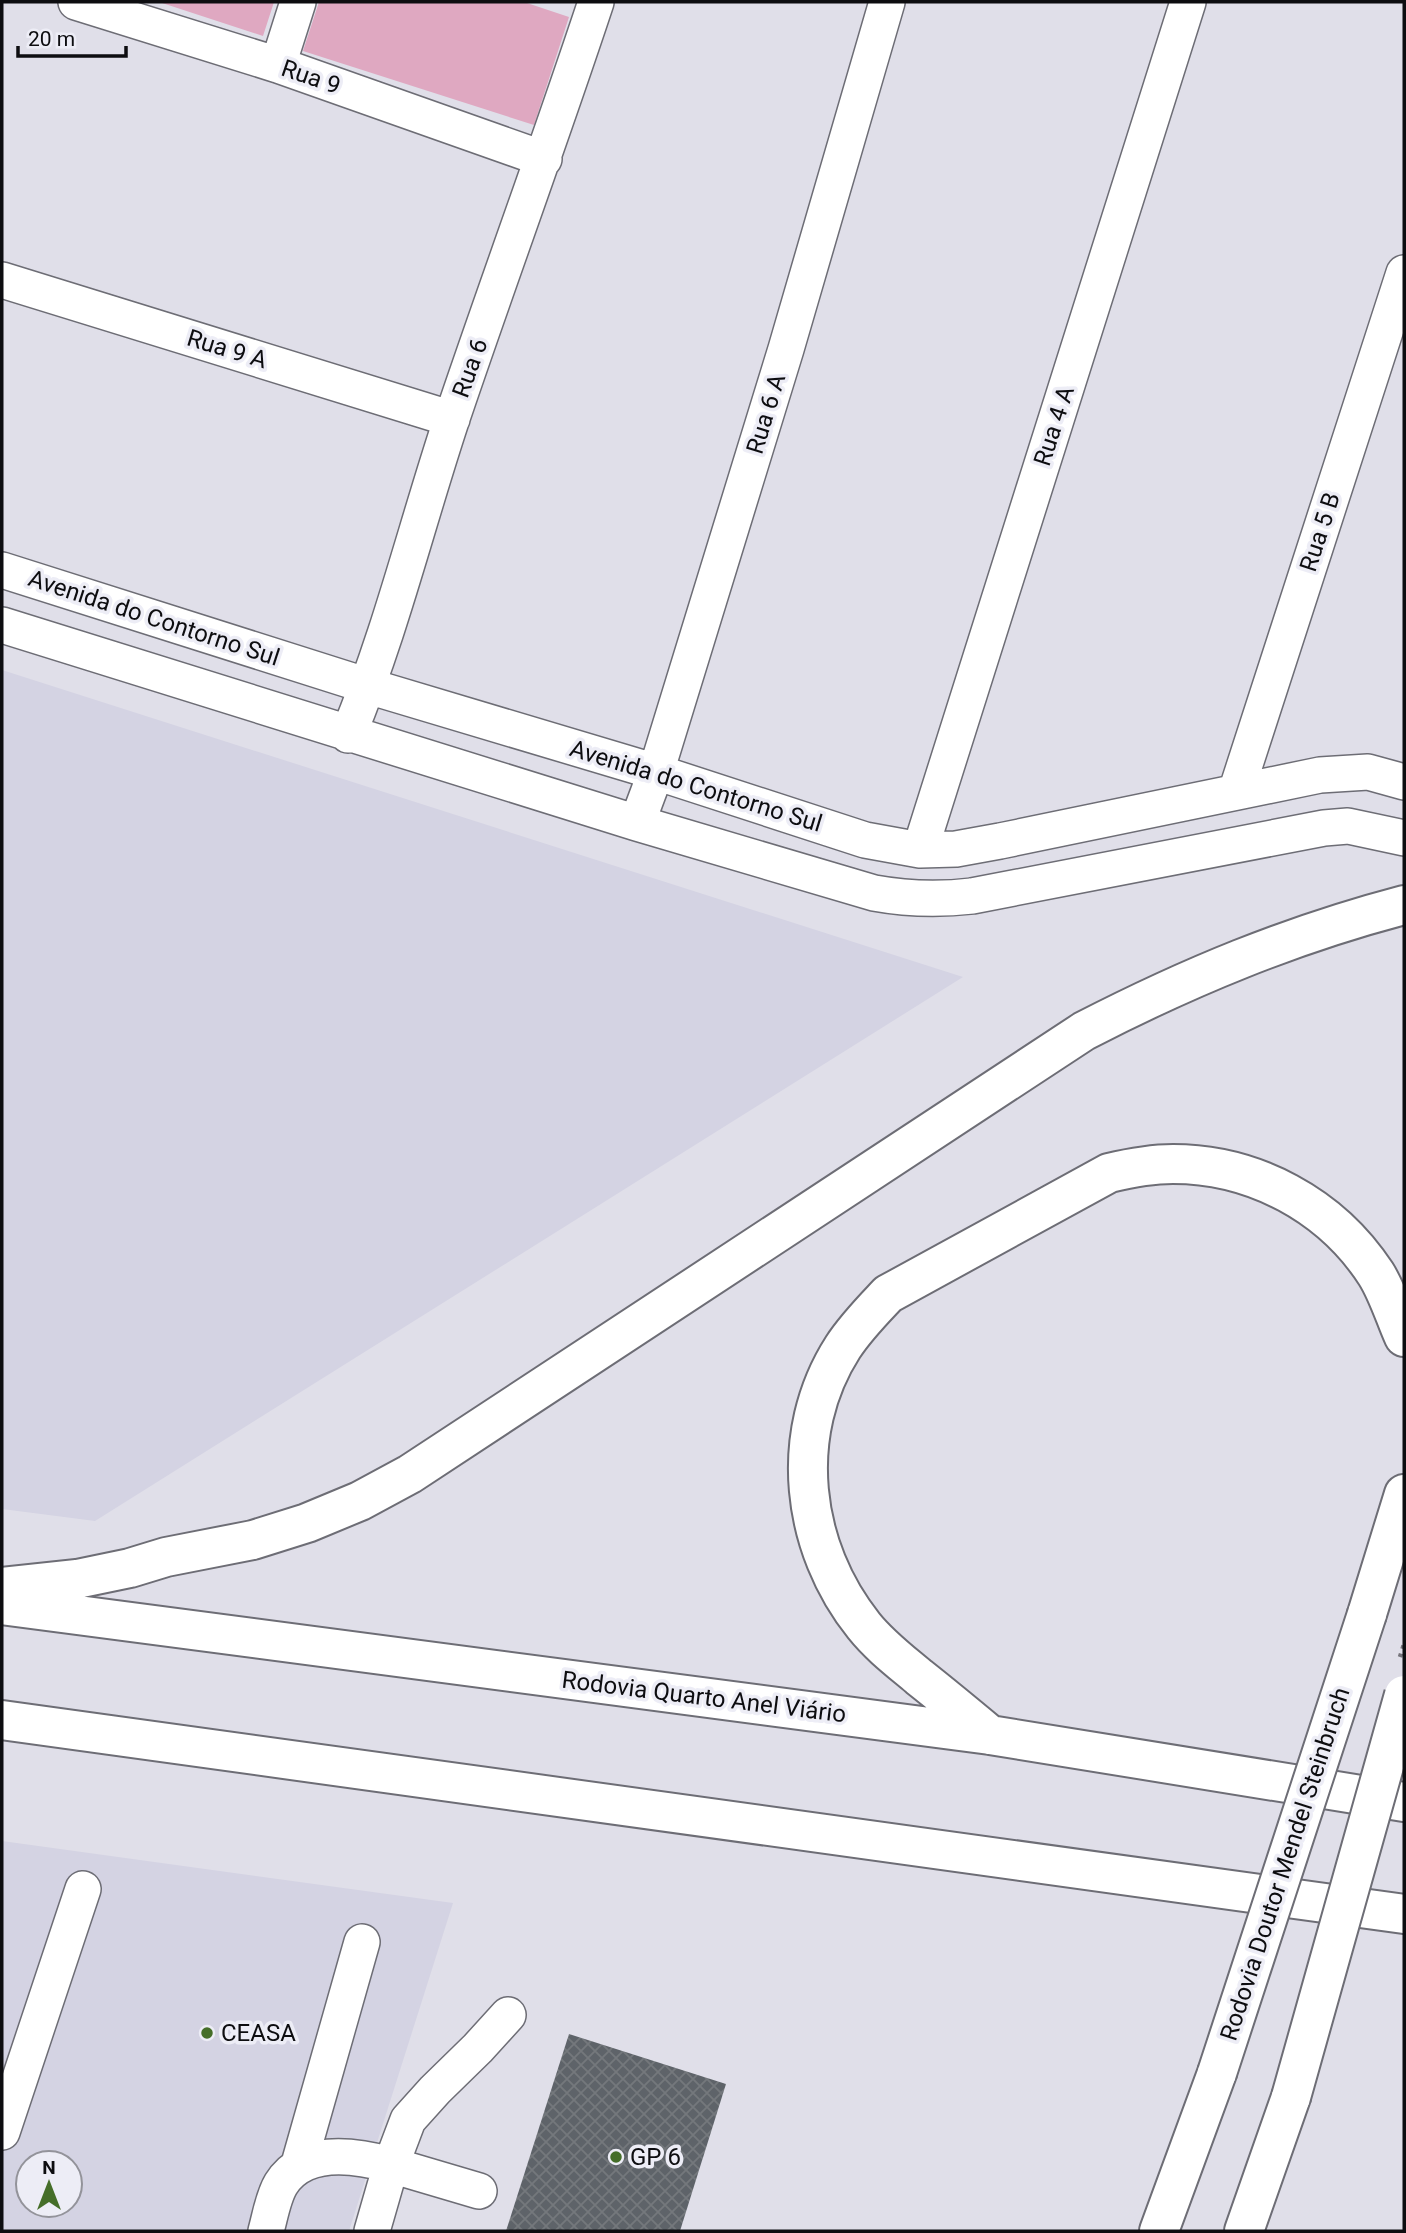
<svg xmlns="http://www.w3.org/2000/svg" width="1406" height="2233" viewBox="0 0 1406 2233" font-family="Roboto,sans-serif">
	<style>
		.built { fill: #d4d3e3; fill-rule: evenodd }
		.park { fill: #dfa8c1 }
		.building { fill: url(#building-cross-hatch) }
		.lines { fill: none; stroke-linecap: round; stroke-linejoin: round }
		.minor-casing { stroke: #6d6d75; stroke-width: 38 }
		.highway-casing { stroke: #6d6d75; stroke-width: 42 }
		.minor { stroke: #fff; stroke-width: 35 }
		.highway { stroke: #fff; stroke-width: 38 }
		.highway-bridge-casing { stroke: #6d6d75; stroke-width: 42; stroke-linecap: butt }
		.path-bridge { stroke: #75747b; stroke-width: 4.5; stroke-dasharray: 3.5 5; stroke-linecap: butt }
		.highway-bridge { stroke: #fff; stroke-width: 38 }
		.poi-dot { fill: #456e29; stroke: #ededf6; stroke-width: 2.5 }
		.labels { text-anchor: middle; stroke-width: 7; stroke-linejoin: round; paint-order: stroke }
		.street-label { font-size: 24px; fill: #0d0d10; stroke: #ededf6 }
		.poi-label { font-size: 24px; fill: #0d0d10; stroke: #ededf6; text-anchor: start }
	</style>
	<defs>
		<pattern id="building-cross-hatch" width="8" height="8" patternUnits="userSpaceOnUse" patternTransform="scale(1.75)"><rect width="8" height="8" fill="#5e6369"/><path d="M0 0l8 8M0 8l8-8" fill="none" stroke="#74787c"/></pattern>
	</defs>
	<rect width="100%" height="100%" fill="#e0dfe9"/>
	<!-- built -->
	<path class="built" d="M2 670 963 977 95 1521 2 1509Z
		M2 1841 453 1903 349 2231H2ZM28 2163H70V2205H28Z"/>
	<!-- park -->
	<path class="park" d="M159 2H274L263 36Z
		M319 2H524L569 17 534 125 303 51Z"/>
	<!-- building -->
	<path class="building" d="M569 2034 726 2084 680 2231H506Z"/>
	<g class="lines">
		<defs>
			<path id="minor" d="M76 2 278 65 544 159
				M278 65 298 2
				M2 280 452 419
				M2 570 368 686 656 772 865 840 920 850 956 849 1000 841 1320 775 1368 772 1404 782
				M2 625 637 823 874 893C907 899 938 900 972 896L1324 828 1348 826 1404 838
				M348 735C391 632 417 523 452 418 499 279 550 141 596 2
				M1236 792 1404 273
				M637 823 656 772 786 349 887 2
				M920 850 1188 2
				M2 2132 83 1889
				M299 2164 362 1942
				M479 2191 391 2165 408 2120 435 2090 478 2048 508 2015
				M266 2231C270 2217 273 2197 281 2184 304 2147 355 2155 391 2165L372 2231"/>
			<path id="highway" d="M2 1587 77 1579 130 1568 166 1557 253 1540 307 1523 360 1501 410 1474 1084 1031C1189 977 1290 935 1404 905
				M2 1605 990 1735 1404 1802
				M1367 1614 1404 1494
				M2 1720 1404 1914
				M990 1735C966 1715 943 1696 919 1677 900 1661 880 1646 864 1626 801 1548 787 1434 843 1347 856 1327 872 1311 888 1294L1109 1173C1130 1168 1151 1164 1173 1164 1254 1164 1331 1205 1376 1274 1388 1293 1395 1317 1404 1337
				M1159 2231 1217 2073
				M1244 2231 1291 2097"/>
		</defs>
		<!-- minor casing -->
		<use href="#minor" class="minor-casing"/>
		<!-- highway casing -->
		<use href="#highway" class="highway-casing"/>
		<!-- minor -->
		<use href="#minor" class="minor"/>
		<!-- highway -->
		<use href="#highway" class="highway"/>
		<defs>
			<path id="highway-bridge" d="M1217 2073 1367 1614
				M1291 2097 1404 1695"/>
		</defs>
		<!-- highway-bridge casing -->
		<use href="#highway-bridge" class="highway-bridge-casing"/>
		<!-- path-bridge -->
		<path class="path-bridge" d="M1400 1657 1404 1644"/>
		<!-- highway-bridge -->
		<use href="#highway-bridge" class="highway-bridge"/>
	</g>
	<!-- markers -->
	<g class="poi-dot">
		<circle cx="207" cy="2033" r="7"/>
		<circle cx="616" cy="2157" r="7"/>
	</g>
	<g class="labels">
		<!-- street labels -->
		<g class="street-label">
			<text transform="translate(311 77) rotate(19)" y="8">Rua 9</text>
			<text transform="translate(227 349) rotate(17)" y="8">Rua 9 A</text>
			<text transform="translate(470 368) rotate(-70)" y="8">Rua 6</text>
			<text transform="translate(766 414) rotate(-73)" y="8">Rua 6 A</text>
			<text transform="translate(1054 426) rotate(-72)" y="8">Rua 4 A</text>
			<text transform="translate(1320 532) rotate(-72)" y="8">Rua 5 B</text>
			<text transform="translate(154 618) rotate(18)" y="8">Avenida do Contorno Sul</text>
			<text transform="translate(696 786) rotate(17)" y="8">Avenida do Contorno Sul</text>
			<text transform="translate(704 1697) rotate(7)" y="8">Rodovia Quarto Anel Viário</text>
			<text transform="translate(1285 1864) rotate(-72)" y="8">Rodovia Doutor Mendel Steinbruch</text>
		</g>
		<!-- poi labels -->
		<g class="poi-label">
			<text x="221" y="2041">CEASA</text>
			<text x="630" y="2165">GP 6</text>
		</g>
	</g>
	<!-- border -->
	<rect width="1406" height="2233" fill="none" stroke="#0d0d10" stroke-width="7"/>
	<!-- north arrow -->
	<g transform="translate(49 2184)"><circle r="33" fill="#ededf6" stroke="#93939a" stroke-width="2"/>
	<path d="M0-5L12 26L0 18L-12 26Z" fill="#456e29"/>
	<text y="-10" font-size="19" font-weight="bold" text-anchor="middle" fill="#0d0d10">N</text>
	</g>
	<!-- scale -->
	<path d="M18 46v10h108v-10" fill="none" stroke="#0d0d10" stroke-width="3.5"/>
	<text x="28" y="46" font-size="21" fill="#0d0d10" stroke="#ededf6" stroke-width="5" paint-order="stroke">20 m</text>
</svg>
